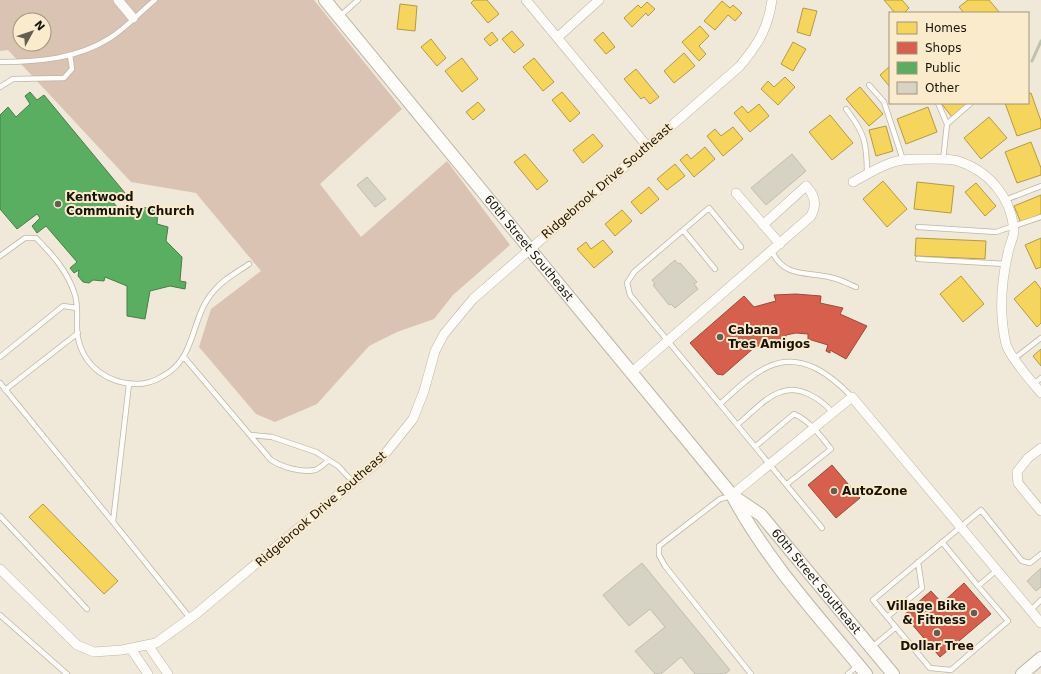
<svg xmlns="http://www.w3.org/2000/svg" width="1041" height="674" viewBox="0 0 1041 674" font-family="'DejaVu Sans',sans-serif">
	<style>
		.forest { fill: #dac3b2; fill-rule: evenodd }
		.homes { fill: #f6d55c; stroke: #b39b43 }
		.shops { fill: #d6604d; stroke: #9d4939 }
		.public { fill: #5aae61; stroke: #468047 }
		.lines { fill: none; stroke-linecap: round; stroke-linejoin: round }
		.stream { stroke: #bdc3a6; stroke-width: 3 }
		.building { fill: #d6d2c4; stroke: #c1bdb0 }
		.lane-casing { stroke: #bcb6aa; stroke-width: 6 }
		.street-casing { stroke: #bcb6aa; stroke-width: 10 }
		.secondary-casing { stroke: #bcb6aa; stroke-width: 14 }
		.lane { stroke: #fdfcf9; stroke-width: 4.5 }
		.street { stroke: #fdfcf9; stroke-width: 9 }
		.secondary { stroke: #fdfcf9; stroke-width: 12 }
		.poi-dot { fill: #645e51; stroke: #faebcd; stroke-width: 1.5 }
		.labels { text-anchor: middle; stroke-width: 4; stroke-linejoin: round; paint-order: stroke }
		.street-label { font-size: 12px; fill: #181309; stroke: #faebcd }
		.poi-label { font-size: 12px; font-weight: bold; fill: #181309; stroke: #faebcd; text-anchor: start }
	</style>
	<rect width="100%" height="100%" fill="#f0e8d8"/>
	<!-- forest -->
	<path class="forest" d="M0 0H314L402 109 320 184 361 237 447 161 510 245 453 295 434 319 397 332 369 346 317 404 275 422 256 414 199 347 211 309 261 271 196 193 131 182 8 50 0 51ZM20 20H44V44H20Z"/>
	<!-- homes -->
	<path class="homes" d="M474 0H487L499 14 488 23 471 3Z
		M884 0H902L909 8 904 13H895Z
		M968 0H989L1000 13H964L959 7Z
		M722 1 730 8 733 5 742 13 735 21 728 15 715 30 704 21Z
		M647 2 655 9 648 16 646 13 632 27 624 18 638 5 641 8Z
		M400 4 417 6 415 31 397 29Z
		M803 8 817 11 810 36 797 32Z
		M700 26 709 36 699 46 706 54 699 61 682 42Z
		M512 31 524 45 514 53 502 39Z
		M492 32 498 40 490 46 484 39Z
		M603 32 615 47 606 54 594 40Z
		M431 39 446 58 437 66 421 47Z
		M793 42 806 49 793 71 781 64Z
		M684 53 695 66 674 83 664 71Z
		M462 58 478 79 462 92 445 71Z
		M534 58 554 82 543 91 523 67Z
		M890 66V87L880 75Z
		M636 69 659 97 650 104 644 97 641 99 624 79Z
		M785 77 795 87 778 105 761 89 768 81 774 87Z
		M860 87 883 114 869 126 846 99Z
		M562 92 580 113 570 122 552 100Z
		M1031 93 1041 121V128L1017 136 1005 103H1028V94Z
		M478 102 485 110 473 120 466 112Z
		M941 103H968L952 117Z
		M759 104 769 116 750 132 734 113 742 106 748 113Z
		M928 107 937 132 906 144 897 119Z
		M830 115 853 143 832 160 809 132Z
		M989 117 1007 138 981 159 964 138Z
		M886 126 893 151 876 156 869 130Z
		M733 127 743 139 723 156 707 136 715 129 721 136Z
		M593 134 603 146 583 163 573 150Z
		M1031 142 1041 168V175L1017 183 1005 152Z
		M705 147 715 159 694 177 680 160 687 154 691 159Z
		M525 154 548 181 537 190 514 162Z
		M675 164 685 176 667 190 657 179Z
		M883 181 907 209 887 227 863 199Z
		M917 182 954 186 951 213 914 209Z
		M976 183 996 206 985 216 965 192Z
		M649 187 659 199 641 214 631 202Z
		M1041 195V214L1021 223 1014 206Z
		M622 210 632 221 615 236 605 224Z
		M916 238 986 241 985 259 915 256Z
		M1041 238V267L1036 269 1025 245Z
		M603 240 613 252 594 268 577 249 586 242 591 249Z
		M961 276 984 304 963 322 940 294Z
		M1035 281 1041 289V323L1037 327 1014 299Z
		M1041 349V366L1033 356Z
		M43 504 118 581 104 594 29 517Z"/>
	<!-- shops -->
	<path class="shops" d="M796 294 821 296 820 303 843 308 840 314 867 326 846 359 830 350V353L826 351 828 345 808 339V334L796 333 786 335V338L755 347 723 375 717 374 690 343 744 296 754 307 776 301 774 295Z
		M832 465 860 498 836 518 808 485Z
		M964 583 991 614 940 657 904 615 910 610 905 603 909 599 915 605 931 591 942 603Z"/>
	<!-- public -->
	<path class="public" d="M30 92 37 100 44 95 125 193 113 202 117 207 158 208 157 224 168 227 166 241 182 257 180 281 186 282 185 289 170 286 150 291 145 319 127 316V286L105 277 104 281 93 280 89 283 83 282 78 276 79 270 74 273 70 268 77 262 46 226 37 233 32 226 40 218 37 214 17 229 0 209V115L8 107 16 117 30 104 25 96Z"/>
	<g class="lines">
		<!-- stream -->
		<path class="stream" d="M1032 61 1041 41"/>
	</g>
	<!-- building -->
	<path class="building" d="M792 154 806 171 766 205 751 188Z
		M367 177 386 199 375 207 357 185Z
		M675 260 678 264 680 263 697 282 694 284 698 289 675 308 671 304 669 305 653 285 655 284 652 280Z
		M642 563 730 670 725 674H695L681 657 661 674H655L635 651 665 627 650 609 629 626 603 595Z
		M1041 568V587L1036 591 1027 581Z"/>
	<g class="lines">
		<defs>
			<path id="lane" d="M339 17 358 0
				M0 62C38 62 77 59 110 38 126 28 140 12 155 0
				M869 85 884 102 903 160
				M0 87 13 79 64 78 72 69 70 55
				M938 103 947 124
				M846 109C865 133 867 144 867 174
				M943 160 947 124 971 103
				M1005 200 1041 186
				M918 227 996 232 1041 217
				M683 230 715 269
				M741 247 709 208 634 272 627 283 630 295 822 528
				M772 251C784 279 809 271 833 278 841 280 849 284 856 287
				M0 256 25 238H36C52 254 67 271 74 292 80 307 75 323 78 338 84 367 109 384 137 384 147 384 155 381 163 376 197 358 190 318 213 292 222 280 236 273 249 264
				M918 259 1006 264
				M0 357 63 306 77 308
				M184 357 271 460C282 467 301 473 315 470 319 469 324 464 328 461
				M1015 358 1041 338
				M0 383 113 522
				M129 384 113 522 190 618
				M1034 384 1041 378
				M5 390 78 333
				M721 403C736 390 751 374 770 366 802 352 831 375 852 397
				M738 424C751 414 765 397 781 392 800 385 821 399 833 413
				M250 435 272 437 316 452 338 466 354 483
				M756 446 794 414C810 421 820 435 831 449L787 484
				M731 496 720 499 659 546V555L665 566 751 674
				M0 516 87 609
				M942 542 978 586
				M997 570 978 586 1008 621 951 670 930 668 873 600 981 510 1022 561 1030 563 1041 554
				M1031 610 1041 600
				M0 615 67 674
				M887 617 922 588 918 562
				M872 647 895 628
				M848 674 857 666"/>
			<path id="street" d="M118 0 133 18
				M526 0 647 146
				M558 37 599 0
				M853 182C868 174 886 162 903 160 912 159 950 158 958 161 989 171 1011 197 1014 230 1014 237 1009 246 1008 253 1001 283 999 314 1006 344 1009 356 1032 382 1041 393
				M736 193 780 244
				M632 372 811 216C817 205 815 195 806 186L763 225
				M1041 448 1028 458 1017 472 1018 483 1041 511
				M732 495 852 397 1041 623
				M0 569 77 645 94 652 122 650 156 643 196 614 380 460 413 419 424 391 435 351 444 334 473 299 740 66C758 44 768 29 772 0
				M148 645 168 674
				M131 649 148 674"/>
			<g id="secondary">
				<path id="s1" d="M325 0 732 495C767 561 819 617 866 674"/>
				<path id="s2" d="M733 496 761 515 893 674"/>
				<path d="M1022 674 1041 658"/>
			</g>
		</defs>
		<!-- lane casing -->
		<use href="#lane" class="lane-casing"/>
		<!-- street casing -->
		<use href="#street" class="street-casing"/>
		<!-- secondary casing -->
		<use href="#secondary" class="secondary-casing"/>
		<!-- lane -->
		<use href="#lane" class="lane"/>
		<!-- street -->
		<use href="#street" class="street"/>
		<!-- secondary -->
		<use href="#secondary" class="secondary"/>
	</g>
	<!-- markers -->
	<g class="poi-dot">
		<circle cx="58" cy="204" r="4"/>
		<circle cx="720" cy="337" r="4"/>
		<circle cx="834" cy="491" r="4"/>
		<circle cx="974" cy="613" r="4"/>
		<circle cx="937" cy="633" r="4"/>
	</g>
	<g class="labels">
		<!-- street labels -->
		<g class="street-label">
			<text transform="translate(607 181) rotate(-41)" y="4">Ridgebrook Drive Southeast</text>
			<text dy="4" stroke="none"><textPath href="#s1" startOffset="321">60th Street Southeast</textPath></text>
			<text transform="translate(321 509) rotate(-41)" y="4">Ridgebrook Drive Southeast</text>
			<text dy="4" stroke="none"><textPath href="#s2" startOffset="120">60th Street Southeast</textPath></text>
		</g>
		<!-- poi labels -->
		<g class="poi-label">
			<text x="66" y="201">Kentwood<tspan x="66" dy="14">Community Church</tspan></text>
			<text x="728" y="334">Cabana<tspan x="728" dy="14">Tres Amigos</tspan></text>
			<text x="842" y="495">AutoZone</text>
			<text x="966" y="610" text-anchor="end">Village Bike<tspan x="966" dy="14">&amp; Fitness</tspan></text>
			<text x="937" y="650" text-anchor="middle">Dollar Tree</text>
		</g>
	</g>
	<!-- legend -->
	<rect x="889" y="12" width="140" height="92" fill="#faebcd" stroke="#a0957f"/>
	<rect x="897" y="22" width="20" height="12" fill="#f6d55c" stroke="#a0957f"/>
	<text x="925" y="32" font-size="12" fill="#181309">Homes</text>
	<rect x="897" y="42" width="20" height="12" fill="#d6604d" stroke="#a0957f"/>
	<text x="925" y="52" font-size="12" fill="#181309">Shops</text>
	<rect x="897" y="62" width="20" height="12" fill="#5aae61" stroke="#a0957f"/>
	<text x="925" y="72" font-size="12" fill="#181309">Public</text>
	<rect x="897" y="82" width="20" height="12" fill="#d6d2c4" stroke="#a0957f"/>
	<text x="925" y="92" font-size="12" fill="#181309">Other</text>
	<!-- north arrow -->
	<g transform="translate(32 32) rotate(50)"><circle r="19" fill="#faebcd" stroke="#a0957f"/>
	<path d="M0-3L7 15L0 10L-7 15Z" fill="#645e51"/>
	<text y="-6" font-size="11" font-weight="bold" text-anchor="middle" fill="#181309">N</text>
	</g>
</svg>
